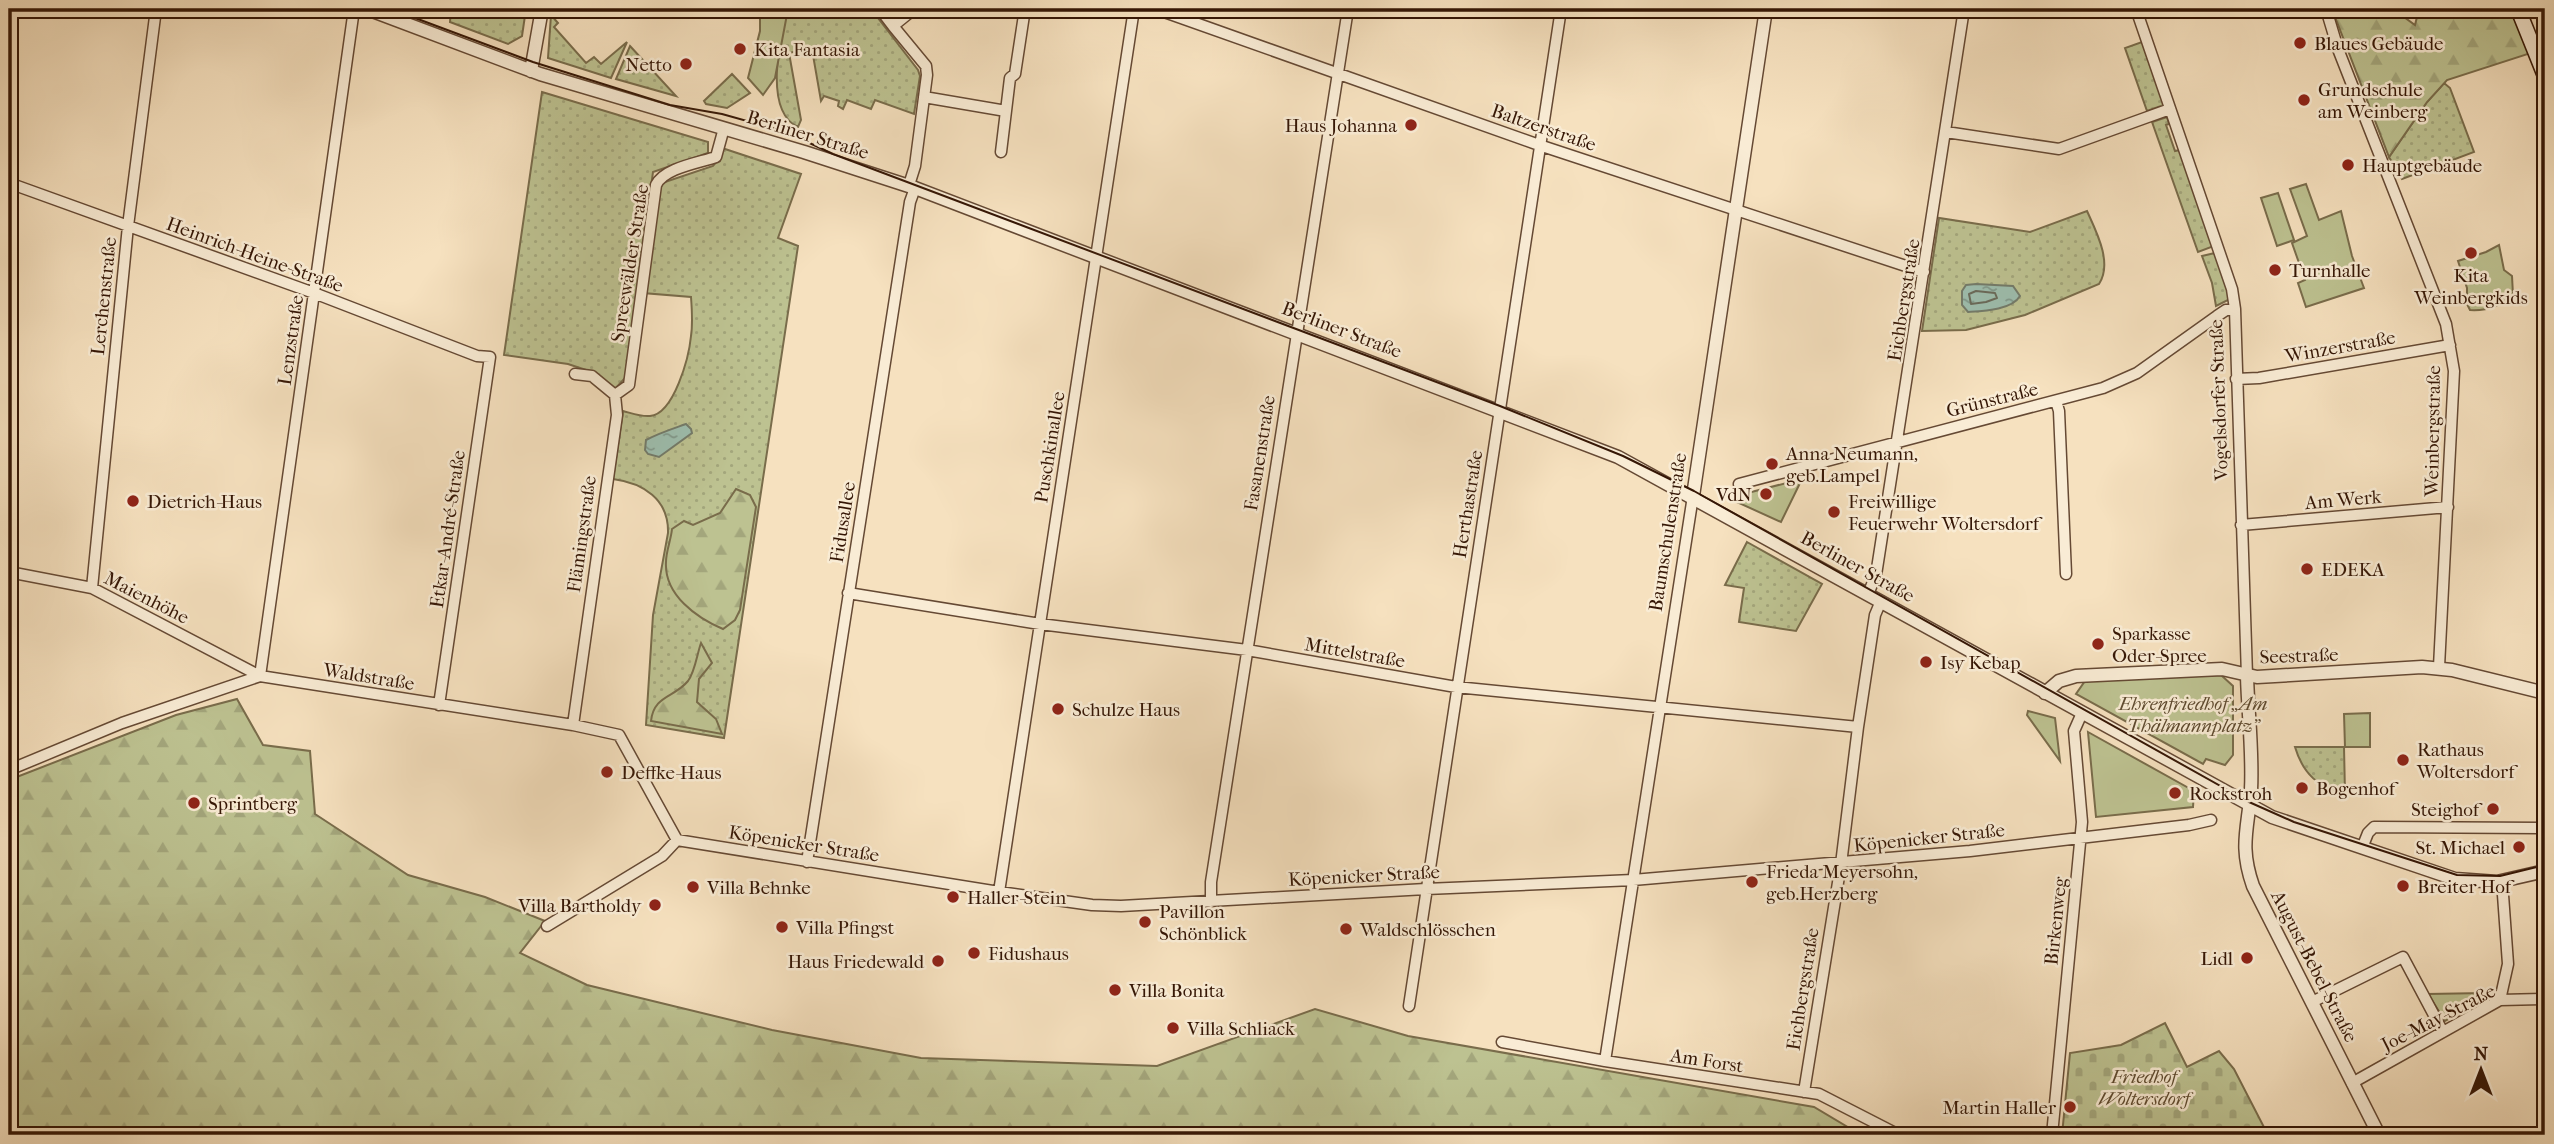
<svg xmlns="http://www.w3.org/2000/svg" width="2554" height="1144" viewBox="0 0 2554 1144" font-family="'IM FELL French Canon',serif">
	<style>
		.grass { fill: url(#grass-dots); stroke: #796c4b; stroke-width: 2 }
		.forest { fill: url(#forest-firs); stroke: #796c4b; stroke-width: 2 }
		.cemetery { fill: url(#cemetery-stones); stroke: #796c4b; stroke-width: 2 }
		.park { fill: #bdc291; stroke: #796c4b; stroke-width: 2 }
		.water { fill: url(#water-ripples); stroke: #737b6a; stroke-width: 2 }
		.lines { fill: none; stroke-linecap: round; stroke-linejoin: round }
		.shore { stroke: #696a5a; stroke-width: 2 }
		.minor-casing { stroke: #654934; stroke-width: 13 }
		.tertiary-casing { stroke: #654934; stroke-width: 15 }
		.secondary-casing { stroke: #351605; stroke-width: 17 }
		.minor { stroke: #f9ecd5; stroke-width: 10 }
		.tertiary { stroke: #f9ecd5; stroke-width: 12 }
		.secondary { stroke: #f9ecd5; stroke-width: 14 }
		.tram { stroke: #351605; stroke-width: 2 }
		.poi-dot { fill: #8f2418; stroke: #f9ecd5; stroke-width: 2.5 }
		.labels { text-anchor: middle; stroke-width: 5; stroke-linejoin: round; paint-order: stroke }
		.poi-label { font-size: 19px; fill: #351605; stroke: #f9ecd5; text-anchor: start }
		.street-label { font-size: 19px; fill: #351605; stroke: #f9ecd5 }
		.park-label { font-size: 19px; font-style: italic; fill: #5e4a2f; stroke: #f9ecd5 }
	</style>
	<defs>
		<pattern id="grass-dots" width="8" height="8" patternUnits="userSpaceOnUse" patternTransform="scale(1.75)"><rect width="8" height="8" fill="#bdc291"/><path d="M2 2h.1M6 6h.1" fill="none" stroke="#a3a67c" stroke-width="1.8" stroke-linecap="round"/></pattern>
		<pattern id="forest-firs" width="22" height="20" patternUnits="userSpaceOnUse" patternTransform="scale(1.75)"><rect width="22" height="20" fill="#bdc291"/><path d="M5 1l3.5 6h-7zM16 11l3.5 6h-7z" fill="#a3a67c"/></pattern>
		<pattern id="cemetery-stones" width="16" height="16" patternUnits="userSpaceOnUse" patternTransform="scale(1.75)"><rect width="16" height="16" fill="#bdc291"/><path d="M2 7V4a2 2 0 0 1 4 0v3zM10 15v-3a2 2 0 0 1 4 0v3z" fill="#a3a67c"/></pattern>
		<pattern id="water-ripples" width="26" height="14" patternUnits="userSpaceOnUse" patternTransform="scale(1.75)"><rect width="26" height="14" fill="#9dbeae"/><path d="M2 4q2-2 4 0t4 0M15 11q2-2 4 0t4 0" fill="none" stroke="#81998c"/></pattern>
	</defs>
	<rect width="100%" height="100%" fill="#f6e1bf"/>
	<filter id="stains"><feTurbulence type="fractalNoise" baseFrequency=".00286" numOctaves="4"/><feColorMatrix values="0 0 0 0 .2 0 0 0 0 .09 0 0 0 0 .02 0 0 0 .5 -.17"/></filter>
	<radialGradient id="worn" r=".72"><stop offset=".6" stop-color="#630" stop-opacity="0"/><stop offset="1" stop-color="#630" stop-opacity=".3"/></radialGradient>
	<!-- grass -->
	<path class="grass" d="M451 9H526L522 36 508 44 450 22Z
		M788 9H871L918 70 920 76 914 114 875 100 871 109 847 100 843 109 838 106 839 101 824 96 821 101 813 55 805 56 803 50 789 53 801 120 798 127C763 111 780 36 788 9Z
		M551 15 558 23 554 27 586 63 594 57 601 64 627 42 611 78 548 58Z
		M2142 42 2164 105 2147 111 2125 48Z
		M630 46 676 96 616 79Z
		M732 74 750 93 727 108 706 104 704 101Z
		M2444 83 2450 88 2474 152 2402 179 2389 157 2427 102Z
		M542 92 708 142V153L653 172 625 378 615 389 595 373 568 364 504 355Z
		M2167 117 2169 124 2166 125 2175 151 2180 150 2214 246 2198 252 2152 122Z
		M722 148 801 174 778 238 798 246 724 738 646 725 653 615 668 533C669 499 643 483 613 479L623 411C631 413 641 417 650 416 674 414 689 357 691 336 693 323 692 310 691 297L643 293 659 184 713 166 718 160Z
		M2087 211C2096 231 2113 263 2099 284L2025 315 1966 330 1922 331 1939 218 2030 232Z
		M2215 253 2230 299 2216 306 2212 283 2202 256Z
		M1747 542 1822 584 1796 631 1739 622 1744 588 1725 585Z
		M2295 747H2344L2345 794C2319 788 2303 774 2295 747Z"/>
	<!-- forest -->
	<path class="forest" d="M2332 9H2393L2415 25 2419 9H2513L2531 53 2447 80 2427 102 2389 157Z
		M736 489 750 495 756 507 740 610 735 620 723 629C697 618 664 595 666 562 666 551 671 540 672 529L684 521 693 525 720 513Z
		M701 643 712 663 699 679 697 702 716 719 722 734 651 721C654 695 674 698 688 681 695 672 697 654 701 643Z
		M237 699 263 745 310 751 315 814 408 875 485 897 545 921 520 953 587 985 772 1030 921 1058 1157 1066 1315 1009 1408 1036 1814 1107 1861 1135H9V780L176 715Z"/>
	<!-- cemetery -->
	<path class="cemetery" d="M2165 1023 2187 1067 2219 1051 2234 1069 2268 1135H2062L2070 1053 2121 1045Z"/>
	<!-- park -->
	<path class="park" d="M760 9H788L775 78 763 95 748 78 760 31Z
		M2306 184 2319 220 2341 211 2352 256 2364 288 2306 307 2298 283 2305 280 2292 243 2307 236 2290 189Z
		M2278 193 2294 240 2277 246 2261 198Z
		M2499 245 2504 270 2512 276 2513 295C2501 306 2486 311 2470 310L2467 304V288L2458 261 2486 252Z
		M1802 479 1781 522 1728 498Z
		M2221 675 2233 686V755L2225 765 2206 759 2203 764 2076 694 2085 681Z
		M2028 711 2055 718 2060 761 2027 715Z
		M2370 713V747H2345L2344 714Z
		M2088 732 2194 791 2193 807 2096 817Z
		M2485 993V1000L2476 1005 2473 999 2451 1010 2454 1016 2445 1021 2428 994Z"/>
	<!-- water -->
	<path class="water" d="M1976 284 2013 286 2020 296C2012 310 1983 311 1968 312L1962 305V291L1966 285Z
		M686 424 691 429 692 433 659 457 648 454 645 450 646 440C659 433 672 429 686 424Z"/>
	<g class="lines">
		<!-- shore -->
		<path class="shore" d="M1976 291 1995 293 1997 298 1986 302 1971 304 1969 294Z"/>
		<defs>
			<path id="minor" d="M880 9 893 26
				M1156 9 1539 145 1924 272
				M2136 9 2232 289 2235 309 2247 676
				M2326 9 2338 49 2446 324 2454 371 2439 667
				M924 97 1006 111
				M1946 132 2059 149 2170 109
				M1001 152 1010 78 1015 74 1024 15 1021 9
				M9 183 314 293 477 356 490 357 439 705
				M909 185 915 166 927 75 926 66 893 26 914 9
				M2236 379 2259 378 2450 345
				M615 395 629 385 656 185C664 168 698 163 716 157L724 128
				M2056 401 2059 411 2066 574
				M1739 484 2103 388 2137 373 2217 316 2226 310 2235 309
				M2241 525 2448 507
				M9 572 92 588 260 676 354 9
				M92 588 128 226 156 9
				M848 593 1040 624 1247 650 1456 687 1858 727
				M1868 594 1876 575 1964 9
				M573 725 617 415 615 395 592 376 575 374
				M9 770 122 723 260 676 573 725 619 735 677 840
				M2362 848 2368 833 2374 827 2541 828
				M807 862 910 202 915 188
				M999 892 1134 9
				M1211 902V882L1348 9
				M547 926 662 856 677 840 999 892 1092 905 1121 906 1426 889 1633 880 1970 851 2189 825 2211 820
				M2500 1000 2508 964 2502 881
				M2312 1002 2403 957 2443 1032
				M1409 1006 1561 9
				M1502 1042 1605 1061 1819 1094 1899 1135
				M1605 1061 1693 496
				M2352 1083 2500 1000 2545 999
				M1804 1092 1841 864 1858 727 1875 615 1881 601
				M2052 1135 2082 822 2074 731 2082 713"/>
			<path id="tertiary" d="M367 9 540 74 804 152 915 188 1618 457 2272 817 2455 879 2497 882 2545 871
				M531 71 542 9
				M1693 496 1766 9
				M2247 676C2248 713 2253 752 2251 790 2248 829 2239 846 2253 886L2379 1135
				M2045 693 2059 681 2076 676 2222 669 2257 677 2422 667 2452 670 2545 693"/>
			<path id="secondary" d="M2518 9 2545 76"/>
		</defs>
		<!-- minor casing -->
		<use href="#minor" class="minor-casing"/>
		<!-- tertiary casing -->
		<use href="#tertiary" class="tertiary-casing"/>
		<!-- secondary casing -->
		<use href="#secondary" class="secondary-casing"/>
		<!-- minor -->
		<use href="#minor" class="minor"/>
		<!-- tertiary -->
		<use href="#tertiary" class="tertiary"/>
		<!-- secondary -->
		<use href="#secondary" class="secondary"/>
		<!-- tram -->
		<path class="tram" d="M391 9 533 62 670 105 722 114 786 132 833 154 1500 406 1623 456 1694 491 2249 802 2294 822 2457 875 2500 876 2545 865"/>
	</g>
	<!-- markers -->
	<g class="poi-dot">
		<circle cx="2300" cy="43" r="7"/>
		<circle cx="740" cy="49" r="7"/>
		<circle cx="686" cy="64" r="7"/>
		<circle cx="2304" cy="100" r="7"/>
		<circle cx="1411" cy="125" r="7"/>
		<circle cx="2348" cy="165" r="7"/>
		<circle cx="2471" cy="253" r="7"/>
		<circle cx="2275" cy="270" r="7"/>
		<circle cx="1772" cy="464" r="7"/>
		<circle cx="1766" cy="494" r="7"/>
		<circle cx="133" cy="501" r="7"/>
		<circle cx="1834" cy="512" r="7"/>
		<circle cx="2307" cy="569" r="7"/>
		<circle cx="2098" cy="644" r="7"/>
		<circle cx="1926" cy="662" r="7"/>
		<circle cx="1058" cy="709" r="7"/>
		<circle cx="2403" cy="760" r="7"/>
		<circle cx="607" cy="772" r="7"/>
		<circle cx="2302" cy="788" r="7"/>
		<circle cx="2175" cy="793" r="7"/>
		<circle cx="194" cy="803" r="7"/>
		<circle cx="2493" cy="809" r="7"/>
		<circle cx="2519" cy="847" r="7"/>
		<circle cx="1752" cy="882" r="7"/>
		<circle cx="2403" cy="886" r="7"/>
		<circle cx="693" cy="887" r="7"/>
		<circle cx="953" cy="897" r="7"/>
		<circle cx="655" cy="905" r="7"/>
		<circle cx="1145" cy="922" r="7"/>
		<circle cx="782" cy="927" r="7"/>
		<circle cx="1346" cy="929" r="7"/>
		<circle cx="974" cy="953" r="7"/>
		<circle cx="2247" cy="958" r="7"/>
		<circle cx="938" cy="961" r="7"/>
		<circle cx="1115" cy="990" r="7"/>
		<circle cx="1173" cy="1028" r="7"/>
		<circle cx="2070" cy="1107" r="7"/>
	</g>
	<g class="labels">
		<!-- poi labels -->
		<g class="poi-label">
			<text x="2314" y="50">Blaues Gebäude</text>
			<text x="754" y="56">Kita Fantasia</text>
			<text x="672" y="71" text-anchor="end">Netto</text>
			<text x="2318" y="96">Grundschule<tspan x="2318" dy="22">am Weinberg</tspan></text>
			<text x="1397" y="132" text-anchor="end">Haus Johanna</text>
			<text x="2362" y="172">Hauptgebäude</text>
			<text x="2289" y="277">Turnhalle</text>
			<text x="2471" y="282" text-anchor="middle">Kita<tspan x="2471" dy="22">Weinbergkids</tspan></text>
			<text x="1786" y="460">Anna Neumann,<tspan x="1786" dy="22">geb.Lampel</tspan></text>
			<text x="1752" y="501" text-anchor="end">VdN</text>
			<text x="147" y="508">Dietrich-Haus</text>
			<text x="1848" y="508">Freiwillige<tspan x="1848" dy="22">Feuerwehr Woltersdorf</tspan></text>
			<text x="2321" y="576">EDEKA</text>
			<text x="2112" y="640">Sparkasse<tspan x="2112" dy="22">Oder-Spree</tspan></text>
			<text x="1940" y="669">Isy Kebap</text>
			<text x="1072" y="716">Schulze Haus</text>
			<text x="2417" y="756">Rathaus<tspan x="2417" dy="22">Woltersdorf</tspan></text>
			<text x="621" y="779">Deffke-Haus</text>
			<text x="2316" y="795">Bogenhof</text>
			<text x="2189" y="800">Rockstroh</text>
			<text x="208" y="810">Sprintberg</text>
			<text x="2479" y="816" text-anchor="end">Steighof</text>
			<text x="2505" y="854" text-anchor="end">St. Michael</text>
			<text x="1766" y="878">Frieda Meyersohn,<tspan x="1766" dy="22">geb.Herzberg</tspan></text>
			<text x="2417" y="893">Breiter Hof</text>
			<text x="707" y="894">Villa Behnke</text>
			<text x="967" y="904">Haller-Stein</text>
			<text x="641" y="912" text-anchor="end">Villa Bartholdy</text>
			<text x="1159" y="918">Pavillon<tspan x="1159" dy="22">Schönblick</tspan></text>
			<text x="796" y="934">Villa Pfingst</text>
			<text x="1360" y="936">Waldschlösschen</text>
			<text x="988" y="960">Fidushaus</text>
			<text x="2233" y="965" text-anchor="end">Lidl</text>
			<text x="924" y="968" text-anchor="end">Haus Friedewald</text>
			<text x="1129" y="997">Villa Bonita</text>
			<text x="1187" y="1035">Villa Schliack</text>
			<text x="2056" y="1114" text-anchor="end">Martin Haller</text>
		</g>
		<!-- street labels -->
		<g class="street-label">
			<text transform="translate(1544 127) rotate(19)" y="7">Baltzerstraße</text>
			<text transform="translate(808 134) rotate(17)" y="7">Berliner Straße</text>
			<text transform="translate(255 254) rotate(20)" y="7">Heinrich-Heine-Straße</text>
			<text transform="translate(629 263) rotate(-81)" y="7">Spreewälder Straße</text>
			<text transform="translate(103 296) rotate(-84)" y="7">Lerchenstraße</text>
			<text transform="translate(1903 300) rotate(-81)" y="7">Eichbergstraße</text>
			<text transform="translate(1342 329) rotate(21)" y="7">Berliner Straße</text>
			<text transform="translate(290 340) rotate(-82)" y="7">Lenzstraße</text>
			<text transform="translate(2340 346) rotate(-10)" y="7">Winzerstraße</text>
			<text transform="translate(1992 399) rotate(-14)" y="7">Grünstraße</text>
			<text transform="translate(2218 400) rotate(-92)" y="7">Vogelsdorfer Straße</text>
			<text transform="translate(2432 431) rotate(-89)" y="7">Weinbergstraße</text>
			<text transform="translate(1049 447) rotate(-81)" y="7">Puschkinallee</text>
			<text transform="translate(1259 453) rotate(-81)" y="7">Fasanenstraße</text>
			<text transform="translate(2343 499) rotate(-5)" y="7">Am Werk</text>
			<text transform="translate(1467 504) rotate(-81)" y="7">Herthastraße</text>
			<text transform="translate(842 522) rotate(-81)" y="7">Fidusallee</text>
			<text transform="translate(447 529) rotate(-82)" y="7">Etkar-André-Straße</text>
			<text transform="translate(1667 532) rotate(-81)" y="7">Baumschulenstraße</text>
			<text transform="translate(581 534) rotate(-82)" y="7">Flämingstraße</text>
			<text transform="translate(1858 566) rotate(29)" y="7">Berliner Straße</text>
			<text transform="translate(147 597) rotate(27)" y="7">Maienhöhe</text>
			<text transform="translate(1355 652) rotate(10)" y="7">Mittelstraße</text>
			<text transform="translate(2299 655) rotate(-2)" y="7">Seestraße</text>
			<text transform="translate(369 676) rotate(9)" y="7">Waldstraße</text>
			<text transform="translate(1929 837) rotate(-6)" y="7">Köpenicker Straße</text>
			<text transform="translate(804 843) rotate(9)" y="7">Köpenicker Straße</text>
			<text transform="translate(1364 875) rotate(-3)" y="7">Köpenicker Straße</text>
			<text transform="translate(2055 921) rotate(-84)" y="7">Birkenweg</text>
			<text transform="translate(2315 966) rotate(63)" y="7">August-Bebel-Straße</text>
			<text transform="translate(1802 989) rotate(-81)" y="7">Eichbergstraße</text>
			<text transform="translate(2438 1017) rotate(-27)" y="7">Joe-May-Straße</text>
			<text transform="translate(1707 1060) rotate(9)" y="7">Am Forst</text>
		</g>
		<!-- park labels -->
		<g class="park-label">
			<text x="2193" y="710">Ehrenfriedhof „Am<tspan x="2193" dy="22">Thälmannplatz”</tspan></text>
			<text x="2144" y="1083">Friedhof<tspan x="2144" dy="22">Woltersdorf</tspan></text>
		</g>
	</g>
	<!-- margin -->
	<rect width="2554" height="1144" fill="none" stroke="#f6e1bf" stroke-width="35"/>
	<rect x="10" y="10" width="2533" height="1123" fill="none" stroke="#351605" stroke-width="3.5"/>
	<rect x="18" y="18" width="2519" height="1109" fill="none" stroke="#351605" stroke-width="2"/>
	<!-- north arrow -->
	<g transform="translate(2481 1070)" stroke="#f9ecd5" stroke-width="5" paint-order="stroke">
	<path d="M0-5L12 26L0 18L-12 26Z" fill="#351605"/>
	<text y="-10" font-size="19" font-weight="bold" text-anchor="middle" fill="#351605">N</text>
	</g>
	<rect width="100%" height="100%" filter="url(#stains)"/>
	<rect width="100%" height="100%" fill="url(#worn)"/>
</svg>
